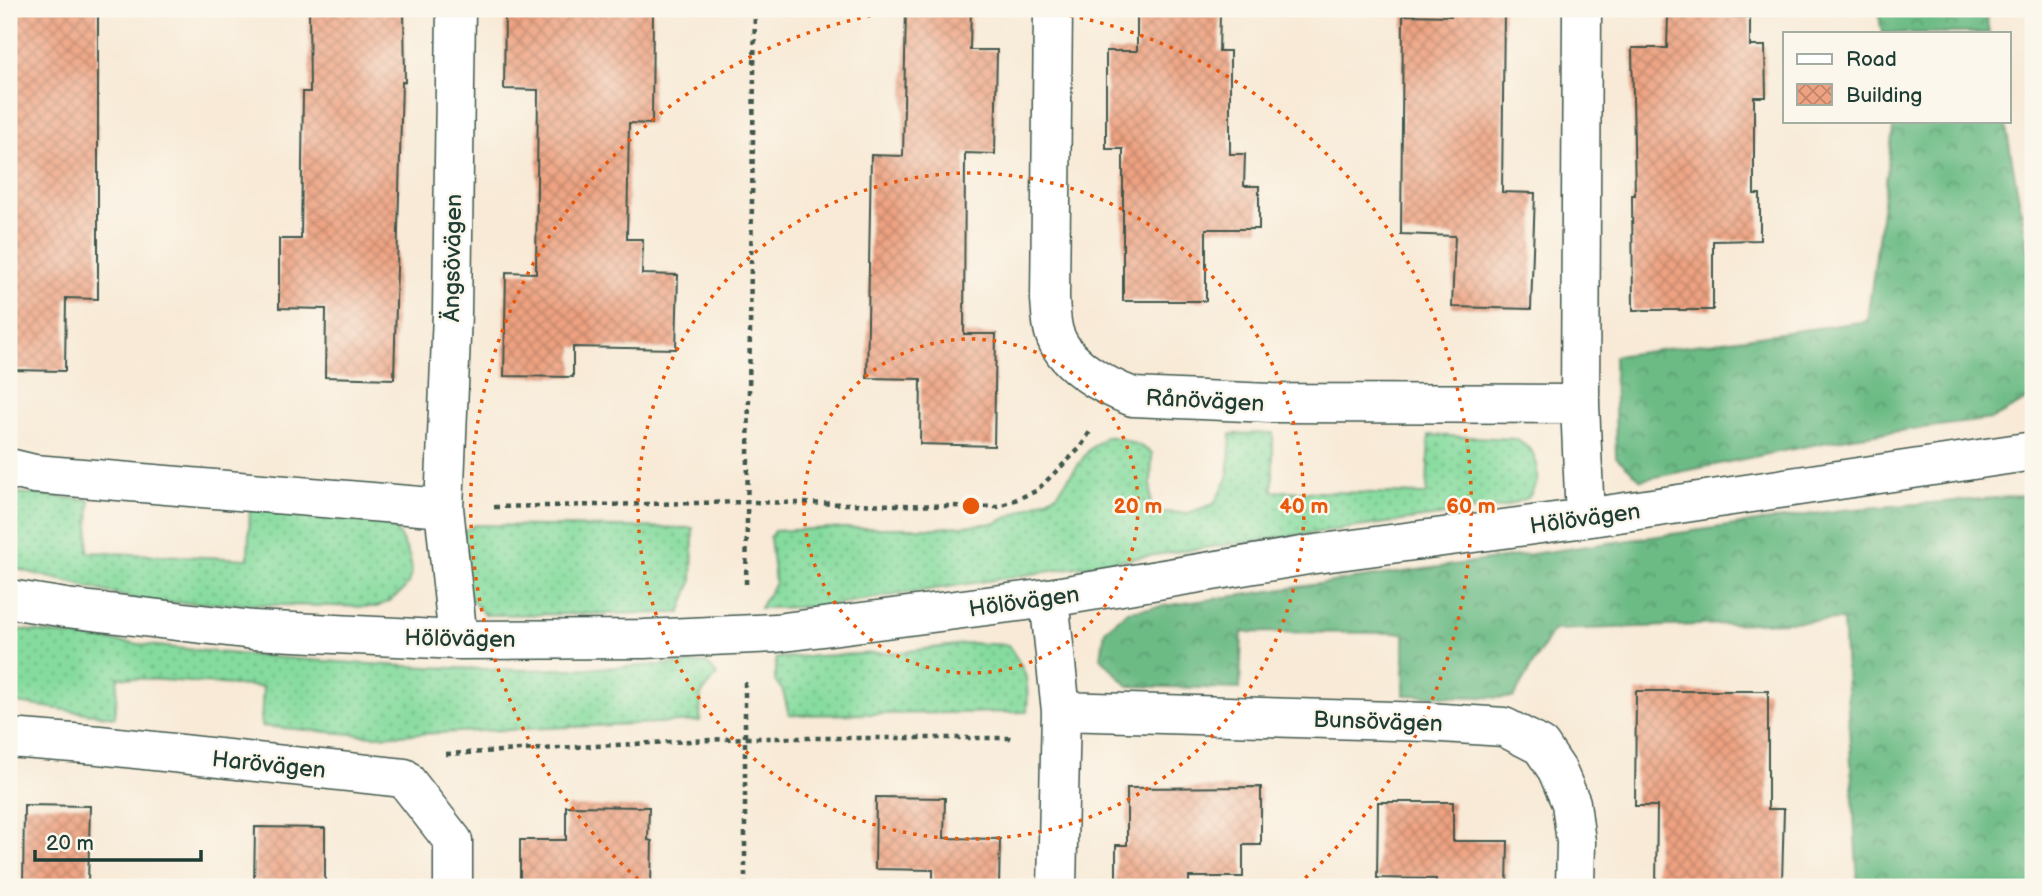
<svg xmlns="http://www.w3.org/2000/svg" width="2042" height="896" viewBox="0 0 2042 896" font-family="'Balsamiq Sans',sans-serif">
	<style>
		.grass { fill: url(#grass-dots); stroke: #528c69; stroke-width: 2 }
		.forest { fill: url(#forest-crowns); stroke: #467c5c; stroke-width: 2 }
		.building { fill: url(#building-cross-hatch) }
		.lines { fill: none; stroke-linecap: round; stroke-linejoin: round }
		.minor-casing { stroke: #40574c; stroke-width: 41 }
		.path { stroke: #40574c; stroke-width: 4.5; stroke-dasharray: 5 5; stroke-linecap: butt }
		.minor { stroke: #fff; stroke-width: 38 }
		.ring { fill: none; stroke: #e8590c; stroke-width: 3.5; stroke-dasharray: 3.5 7 }
		.labels { text-anchor: middle; stroke-width: 5; stroke-linejoin: round; paint-order: stroke }
		.street-label { font-size: 23px; fill: #1f3d34; stroke: #fbf7ec }
		.centre { fill: #e8590c; stroke: #fbf7ec; stroke-width: 3.5 }
		.ring-label { font-size: 21px; text-anchor: middle; font-weight: bold; fill: #e8590c; stroke: #fbf7ec; stroke-width: 5; stroke-linejoin: round; paint-order: stroke }
	</style>
	<defs>
		<pattern id="grass-dots" width="8" height="8" patternUnits="userSpaceOnUse" patternTransform="scale(1.75)"><rect width="8" height="8" fill="#85db9e"/><path d="M2 2h.1M6 6h.1" fill="none" stroke="#6cb382" stroke-width="1.8" stroke-linecap="round"/></pattern>
		<pattern id="forest-crowns" width="20" height="18" patternUnits="userSpaceOnUse" patternTransform="scale(1.75)"><rect width="20" height="18" fill="#6cbb85"/><path d="M2 6a3 3 0 1 1 6 0M12 15a3 3 0 1 1 6 0" fill="none" stroke="#58996e"/></pattern>
		<pattern id="building-cross-hatch" width="8" height="8" patternUnits="userSpaceOnUse" patternTransform="scale(1.75)"><rect width="8" height="8" fill="#eea281"/><path d="M0 0l8 8M0 8l8-8" fill="none" stroke="#c0856a"/></pattern>
	</defs>
	<rect width="100%" height="100%" fill="#fbf7ec"/>
	<filter id="ink" filterUnits="userSpaceOnUse"><feTurbulence type="fractalNoise" baseFrequency=".0143" numOctaves="2"/><feDisplacementMap in="SourceGraphic" scale="14" xChannelSelector="R" yChannelSelector="G"/><feConvolveMatrix kernelMatrix="1 2 1 2 8 2 1 2 1" color-interpolation-filters="sRGB"/></filter>
	<filter id="wash" filterUnits="userSpaceOnUse"><feTurbulence type="fractalNoise" baseFrequency=".00686" numOctaves="4" result="noise"/><feDisplacementMap in="SourceGraphic" scale="28" xChannelSelector="R" yChannelSelector="G"/><feGaussianBlur stdDeviation="1.57" result="paint"/><feColorMatrix in="noise" values="0 0 0 0 0 0 0 0 0 0 0 0 0 0 0 0 0 1.4 0 .05"/><feComposite in="paint" operator="in"/></filter>
	<g filter="url(#wash)">
		<rect width="100%" height="100%" fill="#f8ead7"/>
		<!-- grass -->
		<path class="grass" d="M1273 433V491L1427 494 1429 435 1516 439 1531 450 1537 464V482L1529 497 1504 507 1181 551 817 607 760 608 775 583 770 537 774 531 832 528H937L996 523 1057 494 1089 450 1106 436C1124 438 1137 443 1152 453L1150 512 1188 513 1214 504 1228 478 1231 434Z
			M9 492 90 500 88 552 248 559 250 506 390 520C414 559 428 584 377 607L147 602 9 567Z
			M475 525 693 528 692 581 680 613 486 615C457 593 463 566 461 533Z
			M9 628C179 651 350 667 521 670 583 670 645 665 707 663L717 675 701 695 700 721 374 736 261 726 263 687 118 677 115 717 9 702Z
			M971 643 1008 645C1027 672 1029 678 1027 712L789 715 783 691 775 681 776 658 902 652Z"/>
		<!-- forest -->
		<path class="forest" d="M1878 9H1985L1989 33H1882Z
			M1894 121H2005L2033 278V397L1992 419 1852 437 1641 480 1616 457 1614 356 1867 321Z
			M2033 495V887H1858L1843 620 1553 630 1513 698 1404 695V633L1242 632 1240 689 1128 686 1101 658 1105 630 1128 611 1842 510Z"/>
		<g id="blocks">
			<!-- building -->
			<path class="building" d="M9 9H98V299L66 298 65 371 9 370Z
				M309 9H404L405 82H402L394 379 325 377 326 309 279 308V239H301L303 92H310Z
				M505 9H653L652 124 629 123 627 239H643L642 274 678 275 676 349 573 347V377L504 376 506 272 536 273 538 90 504 89Z
				M906 9H971L970 50H997L995 154 965 153 964 334H996L994 446 920 444 921 379 867 378 871 155 903 156Z
				M1451 9H1504L1502 192 1535 193 1531 309 1452 307 1455 236 1401 234 1403 15 1451 16Z
				M1137 13 1220 14 1219 51H1230V154H1245L1244 186H1259V229H1206V301H1123V149H1106V51H1137Z
				M1668 16 1750 17V46H1765L1766 97H1754V194H1760V240L1713 241V310H1633L1632 195H1635L1632 48H1667Z
				M1636 691H1768V809H1784L1782 882 1729 881 1728 887H1656L1657 806H1635Z
				M1261 787V845H1243V877H1189V887H1116V845H1127V788Z
				M876 797 945 798 944 838 1000 839 999 887H933V870L875 869Z
				M1378 802H1453V841H1508L1507 887H1436V879L1377 878Z
				M24 805 90 806 88 883 65 882V887H23Z
				M566 806 649 807 648 840 652 841 651 885 596 884V887H520V840H566Z
				M255 827 325 828V887H254Z"/>
		</g>
	</g>
	<g filter="url(#ink)">
		<use href="#blocks" fill-opacity="0" stroke="#40574c" stroke-width="2"/>
		<g class="lines">
			<defs>
				<path id="minor" d="M1053 9 1050 299C1051 310 1051 322 1054 332 1063 364 1104 386 1133 397L1270 403 1580 404 1585 518
					M1580 404 1582 9
					M9 468 34 474 444 508 458 640
					M444 508 452 313 456 9
					M1049 598 1061 711 1057 887
					M9 599 66 608 253 630 458 640 644 639 776 633 1049 598 1308 555 1585 518 2033 451
					M1061 711 1427 722 1504 727 1541 746 1557 770 1571 803 1576 842 1575 887
					M9 738 99 745 404 778 453 841V887"/>
			</defs>
			<!-- minor casing -->
			<use href="#minor" class="minor-casing"/>
			<!-- path -->
			<path class="path" d="M494 507 748 502 998 507 1036 491 1080 448 1091 430
				M746 584 755 9
				M446 754 746 738H1011
				M745 887V682"/>
			<!-- minor -->
			<use href="#minor" class="minor"/>
		</g>
	</g>
	<!-- distance rings -->
	<g class="ring">
		<circle cx="971" cy="506" r="167"/>
		<circle cx="971" cy="506" r="333"/>
		<path d="M646 886A500 500 0 0 1 914 9M1028 9A500 500 0 0 1 1296 886"/>
	</g>
	<g class="labels">
		<!-- street labels -->
		<g class="street-label">
			<text transform="translate(452 258) rotate(-89)" y="8">Ängsövägen</text>
			<text transform="translate(1205 400) rotate(3)" y="8">Rånövägen</text>
			<text transform="translate(1585 518) rotate(-8)" y="8">Hölövägen</text>
			<text transform="translate(1024 601) rotate(-8)" y="8">Hölövägen</text>
			<text transform="translate(460 638) rotate(1)" y="8">Hölövägen</text>
			<text transform="translate(1378 721) rotate(2)" y="8">Bunsövägen</text>
			<text transform="translate(269 764) rotate(6)" y="8">Harövägen</text>
		</g>
	</g>
	<circle cx="971" cy="506" r="10" class="centre"/>
	<g class="ring-label">
		<text x="1138" y="513">20 m</text>
		<text x="1304" y="513">40 m</text>
		<text x="1471" y="513">60 m</text>
	</g>
	<!-- margin -->
	<rect width="2042" height="896" fill="none" stroke="#fbf7ec" stroke-width="35"/>
	<!-- legend -->
	<rect x="1783" y="32" width="228" height="91" fill="#fbf7ec" stroke="#a3ada2" stroke-width="2"/>
	<rect x="1797" y="54" width="35" height="10" fill="#ffffff" stroke="#a3ada2" stroke-width="2"/>
	<text x="1846" y="66" font-size="21" fill="#1f3d34">Road</text>
	<rect x="1797" y="84" width="35" height="21" fill="url(#building-cross-hatch)" stroke="#a3ada2" stroke-width="2"/>
	<text x="1846" y="102" font-size="21" fill="#1f3d34">Building</text>
	<!-- scale -->
	<path d="M35 850v10h166v-10" fill="none" stroke="#1f3d34" stroke-width="3.5"/>
	<text x="46" y="850" font-size="21" fill="#1f3d34" stroke="#fbf7ec" stroke-width="5" paint-order="stroke">20 m</text>
</svg>
